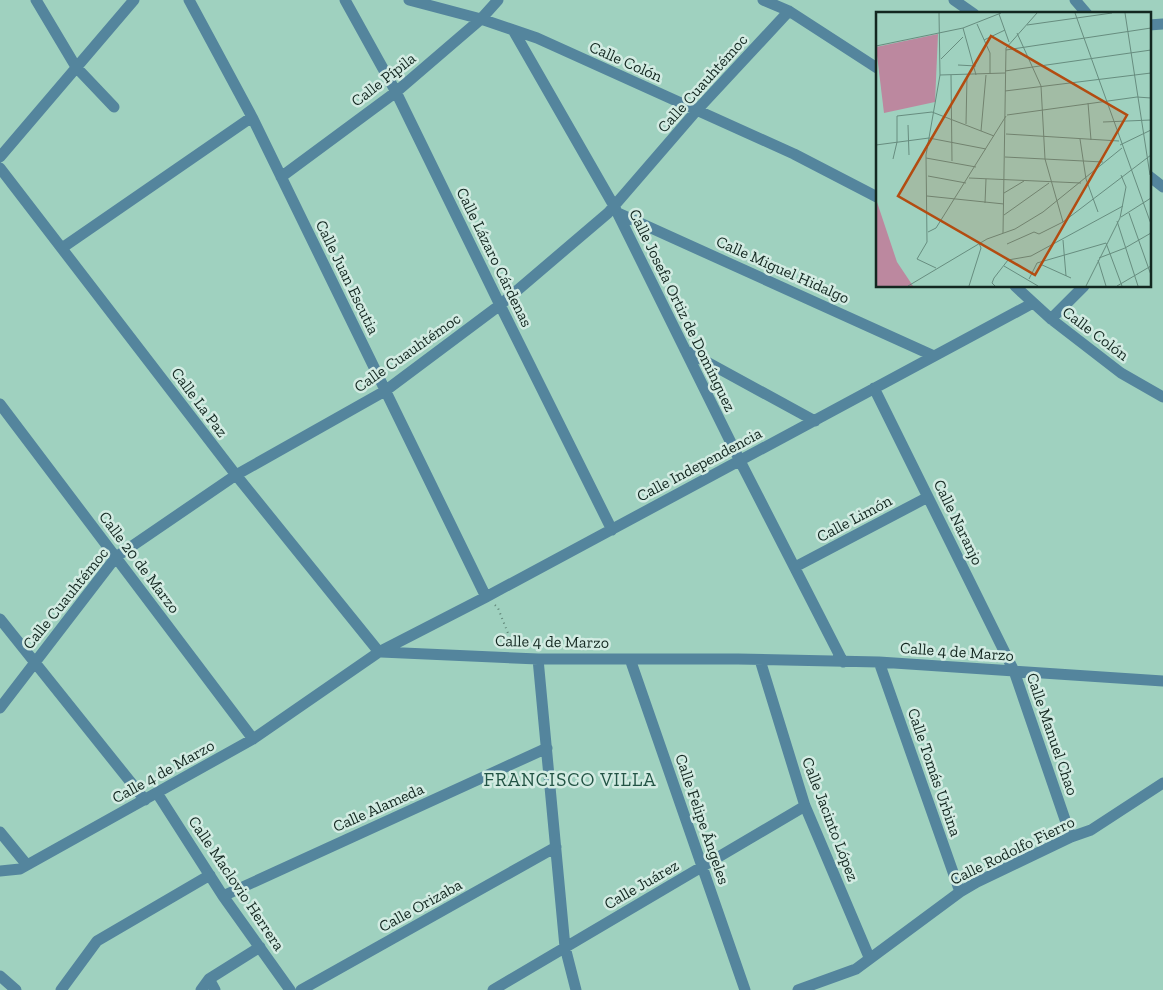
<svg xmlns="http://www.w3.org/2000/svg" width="1163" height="990" viewBox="0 0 1163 990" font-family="'Zilla Slab',serif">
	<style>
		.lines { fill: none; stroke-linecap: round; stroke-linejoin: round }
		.path { stroke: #5e8275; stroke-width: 2; stroke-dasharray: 1 4; stroke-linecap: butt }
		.minor { stroke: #54859d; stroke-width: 11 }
		.labels { text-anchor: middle; stroke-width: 5; stroke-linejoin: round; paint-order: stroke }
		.street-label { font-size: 16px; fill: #132720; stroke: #d2ebe2 }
		.quarter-label { font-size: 19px; letter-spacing: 1px; fill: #225344; stroke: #d2ebe2 }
		.inset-road { fill: none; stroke: #678d7f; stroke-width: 1 }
		.view { fill: #b34c11; fill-opacity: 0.15; stroke: #b34c11; stroke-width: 2.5 }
		.inset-edge { fill: none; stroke: #132720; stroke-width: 2.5 }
	</style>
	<rect width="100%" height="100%" fill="#9fd1bf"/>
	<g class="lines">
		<!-- path -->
		<path class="path" d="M495 605 498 608 513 646"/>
		<!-- minor -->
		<path class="minor" d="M36 0 76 67 114 107
			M189 0 252 117 486 597
			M345 0 396 92 500 305 612 530
			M409 0 481 19 537 38 794 154 877 197
			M763 0 789 11 877 68
			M954 0 974 14
			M1075 0 1087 14
			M1149 25 1163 24
			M513 30 614 206 740 461 843 662
			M0 157 134 0
			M0 168 236 475 379 652
			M1149 176 1163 187
			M281 177 396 92 481 19 498 0
			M618 213 934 356
			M62 248 252 117
			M1015 286 1051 319 1121 373 1163 397
			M1051 319 1084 286
			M685 350 815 421
			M874 388 1014 671 1071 837
			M0 404 253 739
			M795 567 928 497
			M0 619 145 800
			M381 652 538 659H738L879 662 1163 681
			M538 659 565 947 576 990
			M630 659 745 990
			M760 660 805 806 869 957
			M879 662 960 892
			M0 708 116 557 236 475 385 391 500 305 608 213 697 110 789 11
			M157 793 223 896 290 990
			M0 832 27 865
			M0 871 20 869 253 739 379 652 486 597 1033 303
			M223 896 547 748
			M0 976 16 990
			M209 979 215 990
			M61 990 97 941 210 875
			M201 990 209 979 260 947
			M301 990 556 847
			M493 990 805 806
			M798 990 856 969 960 892 977 882 1071 837 1091 830 1163 783"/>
	</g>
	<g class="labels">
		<!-- street labels -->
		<g class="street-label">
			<text transform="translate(626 61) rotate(24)" y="6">Calle Colón</text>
			<text transform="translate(383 79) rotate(-38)" y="6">Calle Pípila</text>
			<text transform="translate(702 83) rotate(-48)" y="6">Calle Cuauhtémoc</text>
			<text transform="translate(495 257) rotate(64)" y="6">Calle Lázaro Cárdenas</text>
			<text transform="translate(783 269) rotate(24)" y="6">Calle Miguel Hidalgo</text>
			<text transform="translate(348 277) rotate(64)" y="6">Calle Juan Escutia</text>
			<text transform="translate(683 310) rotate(64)" y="6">Calle Josefa Ortiz de Domínguez</text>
			<text transform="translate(1096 333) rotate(37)" y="6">Calle Colón</text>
			<text transform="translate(407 352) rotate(-35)" y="6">Calle Cuauhtémoc</text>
			<text transform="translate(200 402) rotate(53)" y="6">Calle La Paz</text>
			<text transform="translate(699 464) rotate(-28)" y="6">Calle Independencia</text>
			<text transform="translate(854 518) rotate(-28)" y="6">Calle Limón</text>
			<text transform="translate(959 522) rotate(64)" y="6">Calle Naranjo</text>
			<text transform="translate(140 562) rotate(53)" y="6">Calle 20 de Marzo</text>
			<text transform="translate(65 598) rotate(-51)" y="6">Calle Cuauhtémoc</text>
			<text transform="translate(552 641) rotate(1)" y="6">Calle 4 de Marzo</text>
			<text transform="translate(957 651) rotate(4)" y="6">Calle 4 de Marzo</text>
			<text transform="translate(1053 734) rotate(71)" y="6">Calle Manuel Chao</text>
			<text transform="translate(163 771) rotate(-29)" y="6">Calle 4 de Marzo</text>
			<text transform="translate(935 772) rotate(71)" y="6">Calle Tomás Urbina</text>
			<text transform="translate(378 807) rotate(-24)" y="6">Calle Alameda</text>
			<text transform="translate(703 819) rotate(71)" y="6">Calle Felipe Ángeles</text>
			<text transform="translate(831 819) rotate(69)" y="6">Calle Jacinto López</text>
			<text transform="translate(1012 850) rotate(-26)" y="6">Calle Rodolfo Fierro</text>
			<text transform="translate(237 883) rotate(56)" y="6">Calle Maclovio Herrera</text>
			<text transform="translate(641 884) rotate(-30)" y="6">Calle Juárez</text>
			<text transform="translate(420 905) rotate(-29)" y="6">Calle Orizaba</text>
		</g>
		<!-- quarter labels -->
		<g class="quarter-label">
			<text x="570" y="786">FRANCISCO VILLA</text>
		</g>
	</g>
	<!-- overview -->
	<g transform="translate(876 12)">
		<rect width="275" height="275" fill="#9fd1bf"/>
		<path d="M62 22 59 90 8 101 0 35Z" fill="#bc889f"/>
		<path d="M0 187 21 250 37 274H0Z" fill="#bc889f"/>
		<path class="inset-road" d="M199 1 275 212M249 1 274 163M123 2 133 30M101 12 114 41V62M151 13 236 1M87 16 100 63M141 21 165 74 169 147 187 210M108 28 129 18M0 34 87 16 125 1M130 38 275 16M65 47 87 25M82 53 100 54M129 59 275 38M64 63 129 61M75 63 76 149M129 79 275 61M212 91 215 128M131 103 261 85 275 86M227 110 275 108M90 112 91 64M32 113 33 143M105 119 110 63M130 122 243 129M204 127 210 167 222 200M21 130V104L56 100 118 124M0 133 53 126 110 137M244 133 275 118M129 145 227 150M50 146 100 155M17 147 21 130M52 164 90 171M93 166 205 171M128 181 148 169M51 184 128 192M109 191 110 167M253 201 275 263M128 203 173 171M245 205 275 186M241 209 262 274M52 220 60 216 130 104M127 221 130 36 161 1M187 228 190 264M131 232 158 220 163 222 187 210 275 143M223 246 249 236 275 221M222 248 230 274M164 252 195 266M128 254 162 274M60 256 41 247 51 230 50 143 64 63 63 1M153 267 161 251 230 231 246 274M32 274 111 227 139 217 167 200 246 136M93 274 105 236 103 231M119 274 116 271 118 266 132 248 155 244 247 194M210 274 244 206 250 175 245 163M241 274 275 254"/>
		<path class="view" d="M115 24 251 103 159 263 22 184Z"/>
		<rect width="275" height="275" class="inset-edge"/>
	</g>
</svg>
